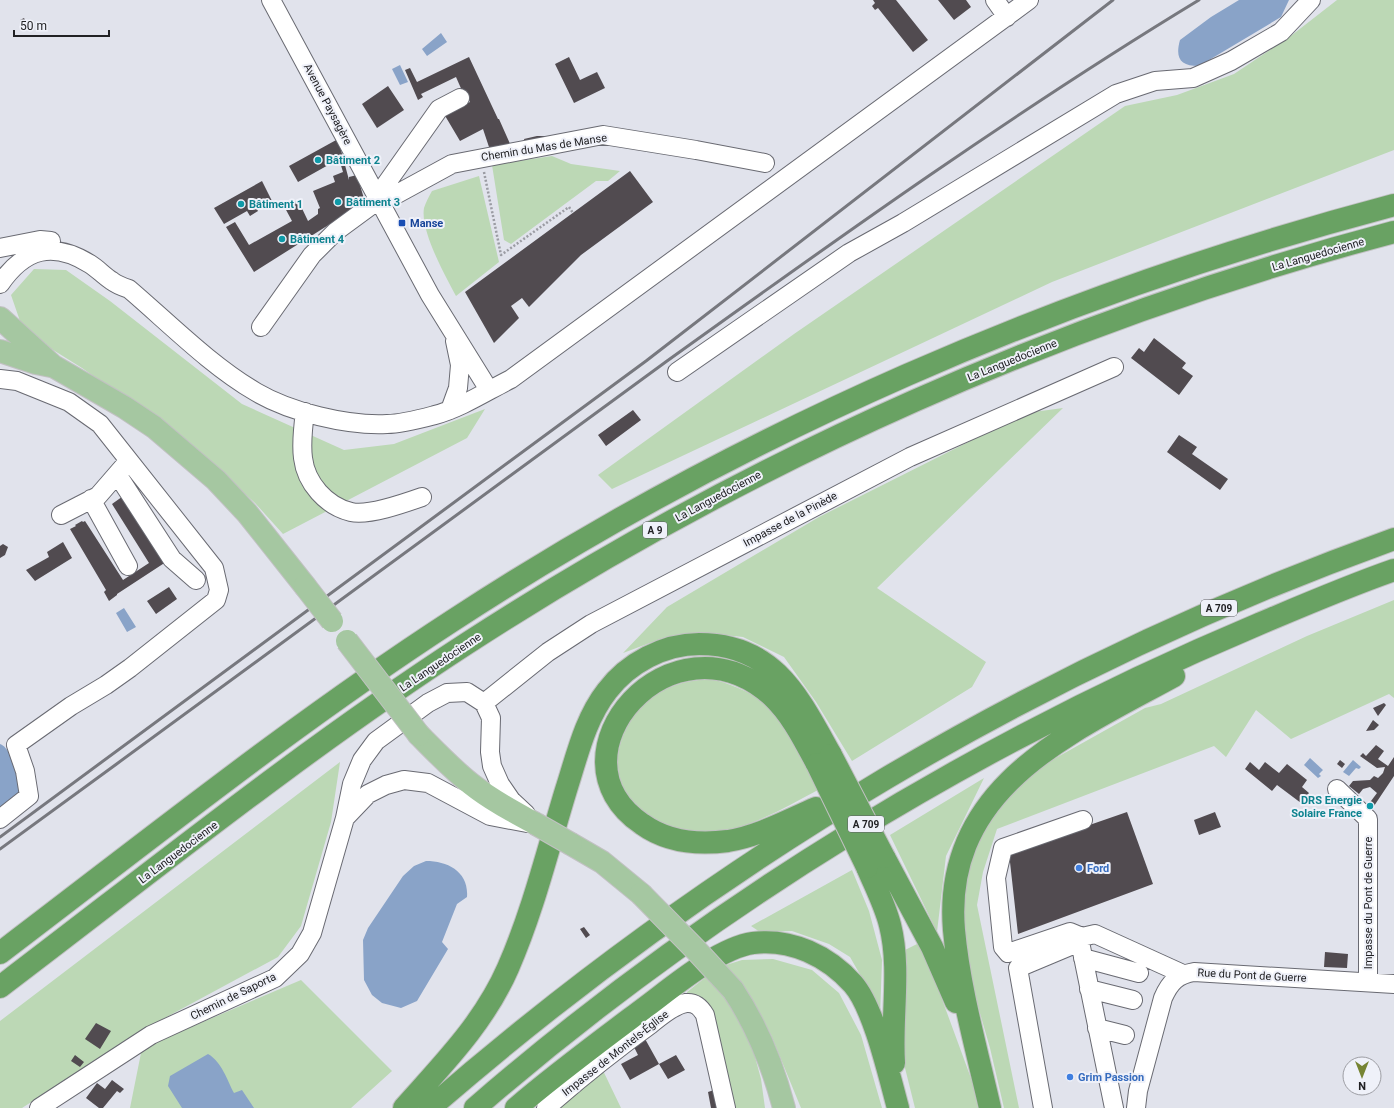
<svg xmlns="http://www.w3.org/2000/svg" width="1394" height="1108" viewBox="0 0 1394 1108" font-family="Roboto,sans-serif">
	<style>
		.green { fill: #bcd8b5 }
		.water { fill: #89a3c8 }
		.building { fill: #514b50 }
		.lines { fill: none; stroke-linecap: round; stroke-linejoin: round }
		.minor-casing { stroke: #696a72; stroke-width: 20 }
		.major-casing { stroke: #c1c1c2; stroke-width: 24 }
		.highway-casing { stroke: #c1c1c2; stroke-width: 24 }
		.path { stroke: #9b9ca3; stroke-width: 2.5; stroke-dasharray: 2 2; stroke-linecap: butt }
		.minor { stroke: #fff; stroke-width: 18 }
		.major { stroke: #a5c7a1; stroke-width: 22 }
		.highway { stroke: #69a263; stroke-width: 22 }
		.rail { stroke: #77787e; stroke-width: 3 }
		.major-bridge-casing { stroke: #c1c1c2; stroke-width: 24; stroke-linecap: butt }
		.highway-bridge-casing { stroke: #c1c1c2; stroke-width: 24; stroke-linecap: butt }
		.major-bridge { stroke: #a5c7a1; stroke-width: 22 }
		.highway-bridge { stroke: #69a263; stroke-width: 22 }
		.culture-dot { fill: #0f9aa8; stroke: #eff1f9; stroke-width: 1.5 }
		.transit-dot { fill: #1a4fb4; stroke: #eff1f9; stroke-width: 1.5 }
		.shop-dot { fill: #3f7fe0; stroke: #eff1f9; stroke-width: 1.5 }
		.labels { text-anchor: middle; stroke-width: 4; stroke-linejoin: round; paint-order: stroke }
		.shield { fill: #eff1f9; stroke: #5f5f64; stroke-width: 1 }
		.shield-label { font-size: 10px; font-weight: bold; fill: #212124 }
		.street-label { font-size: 11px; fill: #212124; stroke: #eff1f9 }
		.culture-label { font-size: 11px; font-weight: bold; fill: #0d838f; stroke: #eff1f9; text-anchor: start }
		.transit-label { font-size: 11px; font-weight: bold; fill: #164399; stroke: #eff1f9; text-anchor: start }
		.shop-label { font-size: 11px; font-weight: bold; fill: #366cbe; stroke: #eff1f9; text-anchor: start }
	</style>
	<rect width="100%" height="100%" fill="#e1e3ec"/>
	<!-- green -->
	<path class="green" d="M1337 0H1394V150L1052 282 612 489 598 475 794 334 1125 106 1177 95 1234 74 1292 35Z
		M552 156 571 164 620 171 608 181H596L511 244 504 240 492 165Z
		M479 176 499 262 456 296C445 275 420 231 424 208 426 202 429 196 432 191Z
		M34 269 66 270 110 301 242 404 344 450 394 444 485 409 467 438 283 534 255 503 191 445 82 368 50 348 20 321 11 295Z
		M1063 408 877 588 986 662 972 687 852 761 816 702 784 657 743 637 705 633 666 637 623 653 667 607 819 517 1026 413Z
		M1394 600V698L1389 694 1291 739 1256 710 1226 757 1214 746 997 829 983 872 977 905 1019 1108H1004L990 1048 971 982 965 951 962 893 973 857 985 827 999 805 1016 788 1045 764 1145 708 1161 704 1307 636Z
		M710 679C739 685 773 702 789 728 801 747 808 770 818 790 784 808 748 830 709 833 689 834 667 828 651 817 615 793 608 757 631 720 635 715 638 707 643 703 663 687 685 680 710 679Z
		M340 762 331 822 301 926 278 957 148 1027 22 1108H0V1021Z
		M984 778 946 856 937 932 890 835Z
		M852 870 869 911 882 960 880 1017 866 985 850 957 829 944 792 931 760 932 751 926Z
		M921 942 972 1081 978 1108H915L899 1044 903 951Z
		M773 959 812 970 839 993 861 1035 882 1108H801L771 1035 753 1002 726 965 742 960Z
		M706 977 729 1002 748 1031 761 1079 765 1108H731L708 1008 698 995 687 996V992Z
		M301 980 392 1071 351 1108H130L142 1048Z
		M596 1056 621 1108H538Z"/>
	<!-- water -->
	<path class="water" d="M1239 0H1289L1281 17 1199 66C1180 66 1175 58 1180 40L1211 17Z
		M441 33 447 42 427 56 422 49Z
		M400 65 408 82 400 85 392 69Z
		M124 608 136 627 127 632 116 613Z
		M0 744C5 746 6 749 9 752 22 769 20 777 20 797L0 813Z
		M1310 758 1323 770 1319 774 1321 776 1318 778 1304 765Z
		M1353 760 1361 767 1359 769 1356 768 1349 776 1343 772Z
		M426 861C448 861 469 872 467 897L457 904 442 942 448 949 417 1001 401 1008 382 1003 372 995 364 980 363 940 368 928 403 876 414 866Z
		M208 1054C222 1062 227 1080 234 1093L242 1090 254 1108H182L168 1086 170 1076Z"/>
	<!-- building -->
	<path class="building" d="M873 0H896L928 40 913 52 878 8 875 10 872 6 875 3Z
		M938 0H966L971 7 954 20Z
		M24 18 27 24 24 26 20 20Z
		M469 57 498 119H499L511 146 490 150 483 129 460 141 444 114 470 102 466 94 463 93 456 77 421 94 423 97 418 100 405 70 410 68 417 82Z
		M569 57 580 80 597 72 605 88 574 103 555 64Z
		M388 86 404 110 377 128 362 104Z
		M537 136H547V139L525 143 524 139Z
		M338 139 349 180V177L357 175 365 202 254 272 226 227 235 222 249 245 292 221 285 208 298 200 308 221 318 214V209L320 208 313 191 335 182 333 176 343 172 339 159 298 182 289 166Z
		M630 171 653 202 581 255 529 307 522 298 511 306 519 318 494 343 465 292Z
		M262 181 273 203 267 206 264 201 255 206 258 211 250 216 247 211 224 224 214 208Z
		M1154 338 1186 363 1182 368 1193 376 1179 395 1131 358 1139 348 1144 352Z
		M633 410 641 420 606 446 598 435Z
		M1179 435 1197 447 1192 454 1228 479 1220 490 1167 452Z
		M126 494 169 560 117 594V595L109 601 104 592 106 590 70 529 76 526 75 525 82 521 83 522 85 521 123 580 149 563 112 504Z
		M63 542 72 558 35 581 26 570 49 557 47 552Z
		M3 544 8 547 5 555 0 558V546Z
		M169 587 177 599 156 614 147 601Z
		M1384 703 1386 705 1378 716 1373 708Z
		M1373 720 1379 725 1374 730 1366 731Z
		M1376 745 1384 751 1378 759 1388 766 1394 757V776L1370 812 1365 809 1377 793 1370 787 1363 789 1359 794 1349 786 1353 781 1370 780 1374 776 1378 778 1383 773 1385 767 1377 768 1360 756 1363 753 1366 756Z
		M1340 760 1345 764 1342 768 1337 764Z
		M1250 762 1259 770 1265 762 1279 773 1287 764 1307 780 1302 787 1309 793 1301 803 1277 785 1272 791 1245 769Z
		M1127 812 1153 884 1018 934 1009 853Z
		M1215 812 1221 827 1199 835 1194 820Z
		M584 927 590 935 586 938 580 929Z
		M1325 952 1348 954 1347 968 1324 967Z
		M96 1023 111 1031 100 1049 85 1039Z
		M644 1037 659 1064 630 1080 621 1064 638 1055 633 1045Z
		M75 1055 84 1062 80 1067 71 1061Z
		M676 1055 685 1070 668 1079 659 1064Z
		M112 1080 124 1089 120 1093 117 1091 103 1108H99L86 1098 97 1083 105 1089Z
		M714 1090 718 1108H711L708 1092Z"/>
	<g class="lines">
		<defs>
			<path id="minor" d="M271 0 430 295 489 390
				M995 0 1007 17
				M384 196 386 184 439 109 460 98
				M0 248 40 240 51 241
				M0 284C25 248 53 241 90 264 98 269 104 276 112 281 117 285 123 287 129 289 170 324 210 365 256 392 290 412 347 426 387 424 402 424 420 419 435 415 461 408 487 391 511 379L1029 0
				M261 327 312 255 335 232 384 196 397 194 452 164 603 135 696 150 765 163
				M677 372 849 253 903 223 1116 94 1155 81 1193 78 1231 61 1281 32 1311 0
				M0 379 17 381 69 402 100 424 214 568 219 590 216 600 130 668 106 685 71 706 16 745 25 771 29 796 0 819
				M450 410 458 388 460 365 455 341
				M305 412C303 427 301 443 303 458 306 483 326 506 351 512 369 516 405 503 422 497
				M117 474 172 559 196 580
				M91 499 128 566
				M61 515 98 496 124 466
				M484 703 548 652 591 624 910 457 1114 367
				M1337 789 1368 819V981
				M346 817 368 794 386 785 404 780 428 783 490 816 527 823
				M1082 937 1070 932 1008 953 1003 947 996 878 1003 848 1083 820
				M1080 942 1082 937 1095 934 1183 974
				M1083 958 1139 973
				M1089 989 1133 1000
				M1097 1028 1125 1035
				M39 1108 151 1035 275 978 300 954 312 933 345 818 352 784 362 760 376 741 428 703 447 693 467 692 484 703 491 718 490 752 492 766 500 784 511 800 526 814
				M546 1108C579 1079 614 1051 650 1025 660 1017 673 1005 686 1003 696 1002 701 1008 705 1015L726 1108
				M1043 1108 1018 968 1080 942 1114 1108
				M1136 1108 1138 1091 1163 998C1170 982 1177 975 1194 972L1394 984"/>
			<path id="major" d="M0 318 53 366 124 407 154 427 216 480 247 513 305 586
				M0 351 36 363 51 366
				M419 735C436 752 452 769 471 784 491 800 514 812 536 824
				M571 844 602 862 641 894
				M733 990C757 1026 773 1066 784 1108"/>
			<path id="highway" d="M816 808C788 820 759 836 728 841 698 845 667 842 642 824 542 756 672 606 772 696 792 715 804 740 817 764
				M884 857 932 947 956 1002
				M867 867C875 886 885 905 890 925 901 968 891 1018 894 1063
				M0 953C149 840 295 723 452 621 741 432 1061 293 1394 205
				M0 987C153 871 304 749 466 644 751 459 1065 319 1394 232
				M404 1108C443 1064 484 1023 508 968 533 911 548 849 566 790 577 756 585 719 607 691 628 663 664 644 699 644 775 644 799 698 831 755
				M430 1108C714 861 1040 666 1394 539
				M475 1108C708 906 976 743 1259 624 1304 605 1348 586 1394 570
				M516 1108C558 1072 603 1039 647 1006 675 985 719 948 753 943 791 938 828 956 853 984 874 1008 889 1075 898 1108
				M990 1108C977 1051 959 987 954 930 942 787 1070 733 1174 676"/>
		</defs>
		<!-- minor casing -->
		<use href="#minor" class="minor-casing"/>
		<!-- major casing -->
		<use href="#major" class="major-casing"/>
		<!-- highway casing -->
		<use href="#highway" class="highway-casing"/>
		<!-- path -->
		<path class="path" d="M484 172 501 255 569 207 573 213"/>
		<!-- minor -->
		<use href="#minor" class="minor"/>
		<!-- major -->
		<use href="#major" class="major"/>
		<!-- highway -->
		<use href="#highway" class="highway"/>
		<!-- rail -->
		<path class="rail" d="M0 837 646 361 1113 0
			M0 849C223 687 444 522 667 361 841 236 1016 111 1199 0"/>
		<defs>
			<path id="major-bridge" d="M305 586 332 621
				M347 641 419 735
				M536 824 571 844
				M641 894 696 950 733 990"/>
			<path id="highway-bridge" d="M831 755 884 857
				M817 764 867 867"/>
		</defs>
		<!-- major-bridge casing -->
		<use href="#major-bridge" class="major-bridge-casing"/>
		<!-- highway-bridge casing -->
		<use href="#highway-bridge" class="highway-bridge-casing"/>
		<!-- major-bridge -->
		<use href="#major-bridge" class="major-bridge"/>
		<!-- highway-bridge -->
		<use href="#highway-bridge" class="highway-bridge"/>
	</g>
	<!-- markers -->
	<g class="culture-dot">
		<circle cx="318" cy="160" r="4"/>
		<circle cx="338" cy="202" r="4"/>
		<circle cx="241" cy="204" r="4"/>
		<circle cx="282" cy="239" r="4"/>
		<circle cx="1370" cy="806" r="4"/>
	</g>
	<rect class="transit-dot" x="398" y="219" width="8" height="8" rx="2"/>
	<g class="shop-dot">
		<circle cx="1079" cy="868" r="4"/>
		<circle cx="1070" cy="1077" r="4"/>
	</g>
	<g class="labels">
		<!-- shield labels -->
		<g class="shield">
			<rect x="643" y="522" width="24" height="16" rx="3"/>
			<rect x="1201" y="600" width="36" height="16" rx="3"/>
			<rect x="848" y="816" width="36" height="16" rx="3"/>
		</g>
		<g class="shield-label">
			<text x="655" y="534">A 9</text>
			<text x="1219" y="612">A 709</text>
			<text x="866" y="828">A 709</text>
		</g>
		<!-- street labels -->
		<g class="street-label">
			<text transform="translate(328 104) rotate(62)" y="4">Avenue Paysagère</text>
			<text transform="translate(544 147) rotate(-9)" y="4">Chemin du Mas de Manse</text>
			<text transform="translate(1318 254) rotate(-16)" y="4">La Languedocienne</text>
			<text transform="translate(1012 360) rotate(-22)" y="4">La Languedocienne</text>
			<text transform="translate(718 496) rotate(-28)" y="4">La Languedocienne</text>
			<text transform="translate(790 519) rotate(-28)" y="4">Impasse de la Pinède</text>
			<text transform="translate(440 662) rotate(-34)" y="4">La Languedocienne</text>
			<text transform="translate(178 852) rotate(-37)" y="4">La Languedocienne</text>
			<text transform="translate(1368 903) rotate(-90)" y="4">Impasse du Pont de Guerre</text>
			<text transform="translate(1252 975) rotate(3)" y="4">Rue du Pont de Guerre</text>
			<text transform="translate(233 996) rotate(-26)" y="4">Chemin de Saporta</text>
			<text transform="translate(615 1053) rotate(-38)" y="4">Impasse de Montels-Église</text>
		</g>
		<!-- culture labels -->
		<g class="culture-label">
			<text x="326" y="164">Bâtiment 2</text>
			<text x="346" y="206">Bâtiment 3</text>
			<text x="249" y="208">Bâtiment 1</text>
			<text x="290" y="243">Bâtiment 4</text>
			<text x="1362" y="804" text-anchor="end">DRS Energie<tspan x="1362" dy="13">Solaire France</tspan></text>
		</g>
		<!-- transit labels -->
		<g class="transit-label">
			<text x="410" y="227">Manse</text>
		</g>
		<!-- shop labels -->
		<g class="shop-label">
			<text x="1087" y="872">Ford</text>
			<text x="1078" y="1081">Grim Passion</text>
		</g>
	</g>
	<!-- north arrow -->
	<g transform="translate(1362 1076) rotate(180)"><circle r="19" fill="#eff1f9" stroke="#9d9ea4"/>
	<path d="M0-3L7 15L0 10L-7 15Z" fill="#768433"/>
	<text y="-6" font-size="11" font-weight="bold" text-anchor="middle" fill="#212124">N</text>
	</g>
	<!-- scale -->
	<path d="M14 30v6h95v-6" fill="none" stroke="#212124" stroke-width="2"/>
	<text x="20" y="30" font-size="12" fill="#212124" stroke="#eff1f9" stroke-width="3" paint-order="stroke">50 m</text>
</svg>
